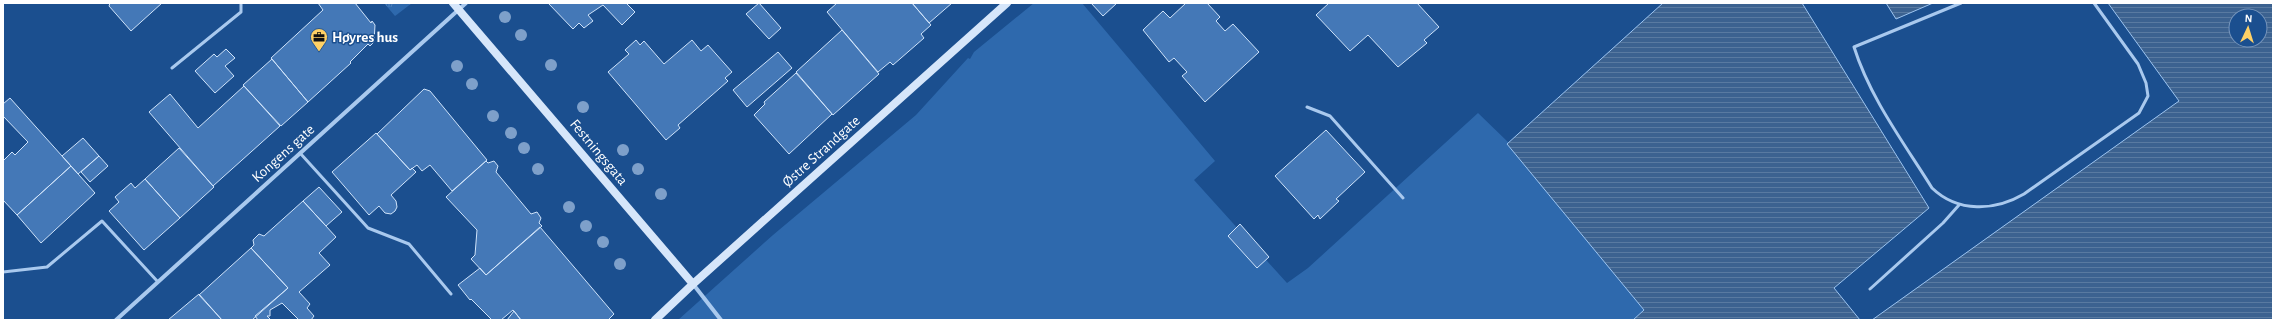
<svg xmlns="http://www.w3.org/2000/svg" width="2276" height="323" viewBox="0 0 2276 323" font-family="'Alegreya Sans',sans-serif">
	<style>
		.grass { fill: url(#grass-tufts) }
		.green { fill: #2e69ad }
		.water { fill: url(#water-rules); stroke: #9cc4f0; fill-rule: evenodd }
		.building { fill: #4478b7; stroke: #cfe3fa }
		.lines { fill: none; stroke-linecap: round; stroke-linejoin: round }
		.lane { stroke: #a9c9ee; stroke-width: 3 }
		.street { stroke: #a9c9ee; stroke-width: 4 }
		.secondary { stroke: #d6e6fa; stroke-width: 8 }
		.tree { fill: #7ea0ca }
		.labels { text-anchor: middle; stroke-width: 3; stroke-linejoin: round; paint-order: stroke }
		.poi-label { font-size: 15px; font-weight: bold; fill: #fff; stroke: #1b4f8f; text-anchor: start }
		.street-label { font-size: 15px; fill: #fff; stroke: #1b4f8f }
	</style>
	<defs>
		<pattern id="grass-tufts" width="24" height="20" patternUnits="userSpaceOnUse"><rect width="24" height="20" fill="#2e69ad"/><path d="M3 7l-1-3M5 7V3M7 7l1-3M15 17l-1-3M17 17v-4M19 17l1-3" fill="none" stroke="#4d80b9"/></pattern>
		<pattern id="water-rules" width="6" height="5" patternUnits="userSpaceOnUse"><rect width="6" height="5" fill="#3c6290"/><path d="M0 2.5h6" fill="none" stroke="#597aa1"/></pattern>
	</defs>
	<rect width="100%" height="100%" fill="#1b4f8f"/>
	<!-- grass -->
	<path class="grass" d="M384 3H412L395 16Z"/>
	<!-- green -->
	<path class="green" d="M1034 3H1082L1215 161 1194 180 1287 283 1308 268 1478 113 1509 143 1644 310 1633 320H678L773 235 916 115 968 58 970 59 974 52Z"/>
	<!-- water -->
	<path class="water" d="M1663 3H1802L1929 208 1834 288 1860 320H1633L1644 310 1507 144Z
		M1886 3H1933L1896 19Z
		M2108 3H2273V320H1872L2179 101ZM2236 16H2260V40H2236Z"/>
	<!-- building -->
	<path class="building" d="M110 3H162L131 31 109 6Z
		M318 3H355L371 23 372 21 375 25 374 42 370 46 368 44 350 62 351 63 308 102 271 58 323 10Z
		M548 3H626L635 12 622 25 603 5 588 15 593 21 584 28 579 23 573 29Z
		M759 3 781 28 769 39 746 14Z
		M837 3H912L931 25 921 34 924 38 893 65 890 62 878 72 827 12Z
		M912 3H952L929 23Z
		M1091 3H1117L1103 16Z
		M1186 3H1207L1220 17 1216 21 1225 31 1233 24 1259 52 1205 102 1182 76 1187 72 1174 58 1169 62 1143 30 1163 11 1170 18Z
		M1329 3H1417L1439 27 1424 40 1427 43 1398 67 1368 35 1350 51 1316 15Z
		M842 30 879 74 833 115 796 72Z
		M636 40 640 45 644 41 664 64 692 40 701 51 708 45 732 72 725 78 728 81 678 125 680 128 666 140 608 72 629 54 625 50Z
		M226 49 235 58 225 66 234 76 215 93 195 71 214 54 217 57Z
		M778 52 792 68 747 107 733 90Z
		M272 59 308 102 281 126 243 85Z
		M796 73 832 114 789 154 754 115 765 104 764 102Z
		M244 86 280 126 213 186 149 112 170 94 198 128Z
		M424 89 430 91 487 160 452 191 430 165 422 171 417 165 410 170 377 134Z
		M10 98 71 166 17 215 3 200V161L12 152 15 155 28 142 3 116V104Z
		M1326 130 1365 172 1336 199 1339 201 1320 219 1318 215 1314 219 1275 176Z
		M376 133 410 170 412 168 416 172 391 195 396 201 397 207 395 211 391 214 385 213 379 206 369 215 332 172Z
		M83 138 99 156 78 174 62 156Z
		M179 148 214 187 180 218 145 179Z
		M99 156 108 166 90 182 81 172Z
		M486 161 488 163 494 161 498 166 496 172 531 214 537 212 541 218 539 223 542 226 486 275 471 259 475 255 477 230 446 197Z
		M71 166 95 193 41 243 17 215Z
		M145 179 180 218 144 250 109 211 119 202 115 197 131 183 135 188Z
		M319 187 342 212 326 226 303 201Z
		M303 201 336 237 319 253 330 265 299 292 310 304 307 308 314 316 311 320H299L282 303 270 310V316H267L271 320H258L255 316 288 288 251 248 254 245 253 240 259 234 264 236Z
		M1240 224 1269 257 1257 268 1228 236Z
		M540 227 614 314 608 320H521L513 310 501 320H492L471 299 470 300 458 285 480 268 486 275Z
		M251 248 288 288 252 320H222L199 295Z
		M199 294 222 320H168Z
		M514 311 521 320H507Z"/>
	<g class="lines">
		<!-- lane -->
		<path class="lane" d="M1961 3 1854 47C1870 98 1904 143 1932 188 1958 213 1995 211 2024 194L2139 113 2148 96 2146 83 2138 64 2094 3
			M172 68 241 12V3
			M1307 107 1330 116 1403 198
			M300 153 368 228 409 244 451 294
			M3 272 47 267 102 221 158 282
			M1870 289 1943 223 1959 205"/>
		<!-- street -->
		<path class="street" d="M693 284 721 320
			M116 320 466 3"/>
		<!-- secondary -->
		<path class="secondary" d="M453 3 693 284
			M655 320 693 284 1007 3"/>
	</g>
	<!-- trees -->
	<g class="tree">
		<circle cx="505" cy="17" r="6"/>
		<circle cx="521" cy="35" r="6"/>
		<circle cx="551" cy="65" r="6"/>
		<circle cx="457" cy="66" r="6"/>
		<circle cx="472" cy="84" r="6"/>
		<circle cx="583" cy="107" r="6"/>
		<circle cx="493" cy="116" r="6"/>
		<circle cx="511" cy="133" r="6"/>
		<circle cx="524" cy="148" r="6"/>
		<circle cx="623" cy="150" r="6"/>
		<circle cx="538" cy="169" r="6"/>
		<circle cx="638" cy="169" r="6"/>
		<circle cx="661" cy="194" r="6"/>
		<circle cx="569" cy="207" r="6"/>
		<circle cx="586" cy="226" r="6"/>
		<circle cx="603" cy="242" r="6"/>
		<circle cx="620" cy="264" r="6"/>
	</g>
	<!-- icons -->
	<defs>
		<symbol id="office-pin" viewBox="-11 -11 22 30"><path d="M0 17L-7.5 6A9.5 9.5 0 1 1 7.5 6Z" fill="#ffd166" stroke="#1b4f8f"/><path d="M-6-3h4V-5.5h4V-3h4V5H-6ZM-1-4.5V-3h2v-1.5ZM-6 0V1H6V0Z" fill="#111"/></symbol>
	</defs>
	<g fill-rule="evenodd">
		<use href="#office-pin" x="309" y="27" width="20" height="27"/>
	</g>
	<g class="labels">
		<!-- poi labels -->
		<g class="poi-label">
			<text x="332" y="42">Høyres hus</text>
		</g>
		<!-- street labels -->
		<g class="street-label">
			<text transform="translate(821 151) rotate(-42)" y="5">Østre Strandgate</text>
			<text transform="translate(599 152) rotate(50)" y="5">Festningsgata</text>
			<text transform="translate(283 153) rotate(-42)" y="5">Kongens gate</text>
		</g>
	</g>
	<!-- border -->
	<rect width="2276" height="323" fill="none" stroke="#ffffff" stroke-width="8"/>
	<!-- north arrow -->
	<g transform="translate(2248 28) rotate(4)"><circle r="19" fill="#1b4f8f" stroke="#7695bc"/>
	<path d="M0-3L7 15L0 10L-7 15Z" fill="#ffd166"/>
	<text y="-6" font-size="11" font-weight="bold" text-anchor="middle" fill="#ffffff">N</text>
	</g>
</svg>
